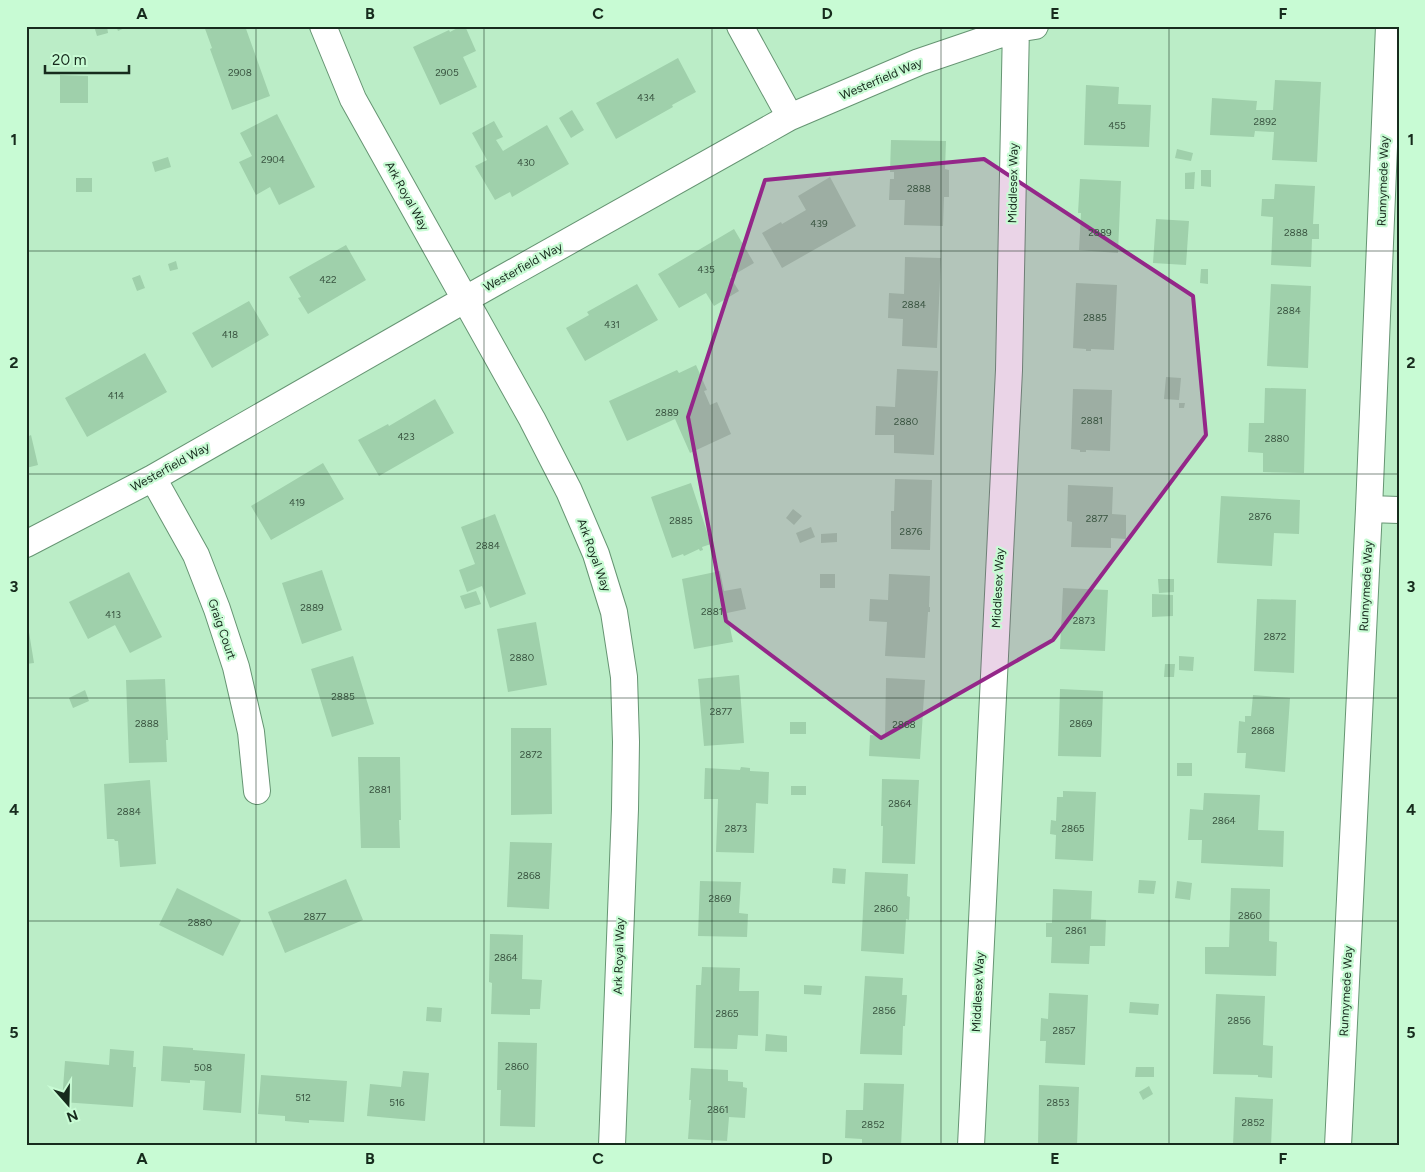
<svg xmlns="http://www.w3.org/2000/svg" width="1425" height="1172" viewBox="0 0 1425 1172" font-family="Figtree,sans-serif">
	<style>
		.building { fill: #9fd0ab }
		.lines { fill: none; stroke-linecap: round; stroke-linejoin: round }
		.street-casing { stroke: #669573; stroke-width: 28 }
		.street { stroke: #fff; stroke-width: 26 }
		.marked { fill: #942789; fill-opacity: 0.2; stroke: #942789; stroke-width: 4; stroke-linejoin: round }
		.grid { fill: none; stroke: #172b1d; stroke-width: 1; stroke-opacity: 0.55 }
		.labels { text-anchor: middle; stroke-width: 4.5; stroke-linejoin: round; paint-order: stroke }
		.number-label { font-size: 10px; fill: #395440 }
		.street-label { font-size: 12px; fill: #172b1d; stroke: #c8fbd4 }
		.neatline { fill: none; stroke: #172b1d; stroke-width: 2 }
		.grid-label { font-size: 16px; text-anchor: middle; font-weight: bold; fill: #172b1d }
	</style>
	<rect width="100%" height="100%" fill="#bbedc7"/>
	<!-- building -->
	<path class="building" d="M94 26H107L108 33 97 36Z
		M116 26H129L118 31Z
		M204 26H245L270 96 232 110 210 49 212 48Z
		M461 26H465L476 51 463 57 477 87 440 105 413 47 449 30 450 32Z
		M678 58 696 92 672 105 673 107 616 139 596 103Z
		M60 75 88 76V103H60Z
		M1275 80 1321 82 1317 162 1272 160 1274 132 1255 131 1254 137 1210 135 1212 98 1257 101 1256 110H1273Z
		M1086 85 1119 87 1118 104 1151 105 1149 147 1084 145Z
		M572 110 584 130 571 138 559 118Z
		M277 114 315 187 279 205 270 187 256 195 239 162 252 156 240 133Z
		M494 121 503 137 496 140 503 151 547 125 569 164 512 197 510 192 495 200 475 166 487 160 472 133Z
		M891 140 946 141 945 169 949 170V197H944L943 226 904 225 905 200H889L890 179H894V172H890Z
		M1177 149 1193 153 1191 161 1175 158Z
		M168 157 171 167 155 172 152 162Z
		M1201 170H1211V187L1201 186Z
		M1195 172 1194 189H1185V173Z
		M830 177 856 226 782 268 762 233 781 222 782 224 806 210 798 196Z
		M76 178H92V192H76Z
		M1080 179 1121 181 1118 253 1079 250 1081 213H1078Z
		M1275 184 1315 186 1313 224H1319V239H1312L1311 267 1271 265 1273 217 1261 216 1262 199H1274Z
		M1156 219 1189 221 1186 265 1153 263Z
		M734 229 754 263 730 277 739 291 714 306 706 293 679 308 658 274Z
		M346 245 366 280 308 314 298 298 301 297 289 277Z
		M905 257 941 258 937 348 902 346 903 319 888 318 889 293 904 294Z
		M176 261 178 269 170 271 168 264Z
		M1201 269H1208V284L1200 283Z
		M140 275 145 288 137 291 132 278Z
		M1076 283 1117 285 1114 350 1091 349V351H1086V349L1073 348Z
		M637 284 658 320 585 361 566 328 589 315 587 312Z
		M1271 284 1311 286 1308 368 1267 366Z
		M249 301 269 335 212 368 192 333Z
		M145 353 167 392 87 437 65 398Z
		M696 365 707 390 704 391 710 405 717 402 731 434 690 453 675 419 627 441 609 401 677 370 679 373Z
		M897 369 938 371 934 455 894 453V435H875L876 406 895 407Z
		M1166 377 1181 378 1179 400 1164 399Z
		M1265 388 1306 389 1304 473 1263 472V453L1248 452 1249 423H1264Z
		M1073 389 1112 390 1110 451 1086 450V452H1080V450L1071 449Z
		M435 399 454 433 379 476 358 440 388 424 389 426Z
		M1179 403H1185L1184 408H1179Z
		M26 428 29 436 31 435 38 465 26 468Z
		M323 463 344 499 271 540 251 506Z
		M895 479 932 480 930 550 891 549V511H894Z
		M691 483 711 544 702 547 703 550 700 551 699 549 684 556 683 554 672 558 651 497Z
		M1068 485 1113 487 1112 514 1126 515V539L1111 538V548L1071 547 1072 522 1067 521Z
		M1221 496 1300 500 1299 534 1274 533 1272 566 1217 563Z
		M793 509 802 516 794 525 786 518Z
		M495 514 526 594 490 608 482 586 467 592 459 570 475 564 461 527Z
		M811 527 815 537 800 543 796 533Z
		M837 533V542L821 543V534Z
		M322 570 342 630 302 644 282 583Z
		M720 571 724 591 741 588 746 609 727 613 733 642 694 649 682 579Z
		M129 572 162 637 130 653 115 625 88 639 69 602Z
		M820 574H835V588H820Z
		M889 574 930 576 929 607H930V612H928L925 658 885 656 887 622 869 621 870 599 888 600Z
		M1158 579H1174V592L1159 593Z
		M1063 588 1108 590 1105 651 1060 649Z
		M476 591 481 604 465 609 460 596Z
		M1152 594 1173 595V616L1152 617Z
		M1257 599 1296 600 1294 673 1254 671Z
		M536 622 547 685 508 692 497 629Z
		M28 626 34 663 26 664V627Z
		M353 656 374 724 332 737 311 669Z
		M1179 656 1194 657 1193 671 1179 670Z
		M1165 664H1175L1174 677H1164Z
		M739 675 744 743 704 746 698 679Z
		M886 678 925 680 920 759 869 756 870 735 885 736Z
		M165 679 168 740H166L167 762 129 763 126 680Z
		M1060 689 1103 691 1101 757 1058 756Z
		M85 690 89 701 73 708 69 698Z
		M1253 695 1290 698 1285 772 1245 768 1246 753H1237L1239 721 1245 722V716H1251Z
		M790 722H806V734H790Z
		M511 728H551L552 814 511 815Z
		M358 757H400L401 820H399L400 848H361Z
		M1177 763H1192V776H1177Z
		M741 767 750 768V771L769 772 768 804 756 803 754 853 716 852 718 799H704L705 768 740 770Z
		M882 779 919 780 915 864 882 863 883 826H881Z
		M150 780 156 864 120 867 118 841H115L114 839H107L104 784Z
		M791 786H806V795H791Z
		M1063 791 1096 792 1093 861 1055 859 1056 835 1050 834 1051 820 1056 821 1057 797H1063Z
		M1204 793 1260 795 1258 830 1284 831 1283 867 1201 863 1202 840H1188L1190 809 1203 810Z
		M510 842 552 843 549 909 507 907Z
		M833 868 846 869 845 884 832 883Z
		M865 872 908 874 907 896 910 897 909 920 906 919 904 954 861 951Z
		M346 879 363 920 285 953 268 912Z
		M1139 880 1156 881 1154 894 1138 893Z
		M700 881 741 882 739 913 748 914 747 937 698 936Z
		M1177 881 1192 883 1190 900 1175 898Z
		M177 888 241 920 223 956 159 925Z
		M1231 888 1270 889 1269 941 1277 942 1276 976 1205 974V947H1229Z
		M1053 889 1092 891 1091 919 1106 920 1105 946H1090L1089 964 1051 963 1052 937H1046V923H1052Z
		M490 934 523 935 522 979 542 980 540 1009H530V1015L491 1014 492 983 489 982Z
		M702 967 740 968 739 991H759L758 1036 738 1035 737 1049 694 1048 696 985H701Z
		M865 976 903 978 902 995H907L905 1026H903L902 1055 860 1054Z
		M804 985 822 986 821 995 804 994Z
		M1049 993 1088 995 1085 1065 1045 1063 1046 1041H1040L1041 1018 1048 1019Z
		M1216 994 1265 996 1263 1045 1273 1046 1272 1078 1258 1077V1075L1213 1074Z
		M1130 1002 1159 1004 1158 1015 1129 1013Z
		M427 1007 442 1008 441 1022 426 1021Z
		M766 1034 787 1036V1052L765 1051Z
		M498 1042 537 1043 535 1127 500 1126 501 1090H497Z
		M163 1046 193 1048V1050L245 1054 241 1113 203 1110 205 1081 190 1080V1083L161 1081Z
		M110 1049 134 1051 133 1067H136L133 1107 62 1102 65 1061 109 1065Z
		M1136 1067H1154V1077H1135Z
		M691 1068 728 1070V1081L743 1082V1087L747 1088 745 1118 729 1117 727 1141 688 1139 691 1100H689Z
		M403 1071 429 1073 425 1121 367 1116 370 1084 401 1087Z
		M261 1075 347 1081 344 1122 309 1120V1123L285 1121V1116L258 1114Z
		M864 1083 904 1084 901 1146H862V1139L845 1138 846 1110H863Z
		M1039 1085 1079 1087 1077 1146H1038Z
		M1149 1086 1153 1094 1143 1100 1139 1092Z
		M1235 1097 1273 1099 1271 1146H1233Z"/>
	<g class="lines">
		<defs>
			<path id="street" d="M323 26 353 99 532 419 569 491 596 554 614 612 624 677 626 742 625 809 612 1146
				M740 26 790 117
				M153 478 196 555 217 609 236 667 251 732 257 791
				M1369 509 1399 510
				M26 544 153 478 464 300 790 117 919 62 1016 29 1035 26
				M971 1146 1009 370 1016 26
				M1338 1146 1369 509 1389 26"/>
		</defs>
		<!-- street casing -->
		<use href="#street" class="street-casing"/>
		<!-- street -->
		<use href="#street" class="street"/>
	</g>
	<!-- marked area -->
	<path class="marked" d="M984 159 1193 296 1206 435 1053 640 881 738 726 621 688 417 765 180Z"/>
	<!-- grid -->
	<path class="grid" d="M256 26V1146M484 26V1146M712 26V1146M941 26V1146M1169 26V1146M26 251H1399M26 474H1399M26 698H1399M26 921H1399"/>
	<g class="labels">
		<!-- number labels -->
		<g class="number-label">
			<text x="240" y="76">2908</text>
			<text x="447" y="76">2905</text>
			<text x="646" y="101">434</text>
			<text x="1265" y="125">2892</text>
			<text x="1117" y="129">455</text>
			<text x="273" y="163">2904</text>
			<text x="526" y="166">430</text>
			<text x="919" y="192">2888</text>
			<text x="819" y="227">439</text>
			<text x="1100" y="236">2889</text>
			<text x="1296" y="236">2888</text>
			<text x="706" y="273">435</text>
			<text x="328" y="283">422</text>
			<text x="914" y="308">2884</text>
			<text x="1289" y="314">2884</text>
			<text x="1095" y="321">2885</text>
			<text x="612" y="328">431</text>
			<text x="230" y="338">418</text>
			<text x="116" y="399">414</text>
			<text x="667" y="416">2889</text>
			<text x="1092" y="424">2881</text>
			<text x="906" y="425">2880</text>
			<text x="406" y="440">423</text>
			<text x="1277" y="442">2880</text>
			<text x="297" y="506">419</text>
			<text x="1260" y="520">2876</text>
			<text x="1097" y="522">2877</text>
			<text x="681" y="524">2885</text>
			<text x="911" y="535">2876</text>
			<text x="488" y="549">2884</text>
			<text x="312" y="611">2889</text>
			<text x="712" y="615">2881</text>
			<text x="113" y="618">413</text>
			<text x="1084" y="624">2873</text>
			<text x="1275" y="640">2872</text>
			<text x="522" y="661">2880</text>
			<text x="343" y="700">2885</text>
			<text x="721" y="715">2877</text>
			<text x="147" y="727">2888</text>
			<text x="1081" y="727">2869</text>
			<text x="904" y="728">2868</text>
			<text x="1263" y="734">2868</text>
			<text x="531" y="758">2872</text>
			<text x="380" y="793">2881</text>
			<text x="900" y="807">2864</text>
			<text x="129" y="815">2884</text>
			<text x="1224" y="824">2864</text>
			<text x="736" y="832">2873</text>
			<text x="1073" y="832">2865</text>
			<text x="529" y="879">2868</text>
			<text x="720" y="902">2869</text>
			<text x="886" y="912">2860</text>
			<text x="1250" y="919">2860</text>
			<text x="315" y="920">2877</text>
			<text x="200" y="926">2880</text>
			<text x="1076" y="934">2861</text>
			<text x="506" y="961">2864</text>
			<text x="884" y="1014">2856</text>
			<text x="727" y="1017">2865</text>
			<text x="1239" y="1024">2856</text>
			<text x="1064" y="1034">2857</text>
			<text x="517" y="1070">2860</text>
			<text x="203" y="1071">508</text>
			<text x="303" y="1101">512</text>
			<text x="397" y="1106">516</text>
			<text x="1058" y="1106">2853</text>
			<text x="718" y="1113">2861</text>
			<text x="1253" y="1126">2852</text>
			<text x="873" y="1128">2852</text>
		</g>
		<!-- street labels -->
		<g class="street-label">
			<text transform="translate(881 79) rotate(-23)" y="4">Westerfield Way</text>
			<text transform="translate(1383 181) rotate(-88)" y="4">Runnymede Way</text>
			<text transform="translate(1013 183) rotate(-89)" y="4">Middlesex Way</text>
			<text transform="translate(407 196) rotate(61)" y="4">Ark Royal Way</text>
			<text transform="translate(523 267) rotate(-29)" y="4">Westerfield Way</text>
			<text transform="translate(170 467) rotate(-29)" y="4">Westerfield Way</text>
			<text transform="translate(594 555) rotate(70)" y="4">Ark Royal Way</text>
			<text transform="translate(1366 586) rotate(-87)" y="4">Runnymede Way</text>
			<text transform="translate(998 588) rotate(-87)" y="4">Middlesex Way</text>
			<text transform="translate(222 629) rotate(71)" y="4">Graig Court</text>
			<text transform="translate(619 956) rotate(-88)" y="4">Ark Royal Way</text>
			<text transform="translate(1346 991) rotate(-87)" y="4">Runnymede Way</text>
			<text transform="translate(978 992) rotate(-87)" y="4">Middlesex Way</text>
		</g>
	</g>
	<!-- border -->
	<rect width="1425" height="1172" fill="none" stroke="#c8fbd4" stroke-width="55"/>
	<!-- north arrow -->
	<g transform="translate(68 1104) rotate(160)" stroke="#c8fbd4" stroke-width="4" paint-order="stroke">
	<path d="M0-4L9 19L0 12L-9 19Z" fill="#172b1d"/>
	<text y="-8" font-size="14" font-weight="bold" text-anchor="middle" fill="#172b1d">N</text>
	</g>
	<!-- scale -->
	<path d="M45 65v8h84v-8" fill="none" stroke="#172b1d" stroke-width="2.5"/>
	<text x="52" y="65" font-size="15" fill="#172b1d" stroke="#c8fbd4" stroke-width="4" paint-order="stroke">20 m</text>
	<rect x="28" y="28" width="1370" height="1116" class="neatline"/>
	<g class="grid-label">
		<text x="142" y="19">A</text>
		<text x="370" y="19">B</text>
		<text x="598" y="19">C</text>
		<text x="827" y="19">D</text>
		<text x="1055" y="19">E</text>
		<text x="1283" y="19">F</text>
		<text x="14" y="145">1</text>
		<text x="1411" y="145">1</text>
		<text x="14" y="368">2</text>
		<text x="1411" y="368">2</text>
		<text x="14" y="592">3</text>
		<text x="1411" y="592">3</text>
		<text x="14" y="815">4</text>
		<text x="1411" y="815">4</text>
		<text x="14" y="1038">5</text>
		<text x="1411" y="1038">5</text>
		<text x="142" y="1164">A</text>
		<text x="370" y="1164">B</text>
		<text x="598" y="1164">C</text>
		<text x="827" y="1164">D</text>
		<text x="1055" y="1164">E</text>
		<text x="1283" y="1164">F</text>
	</g>
</svg>
